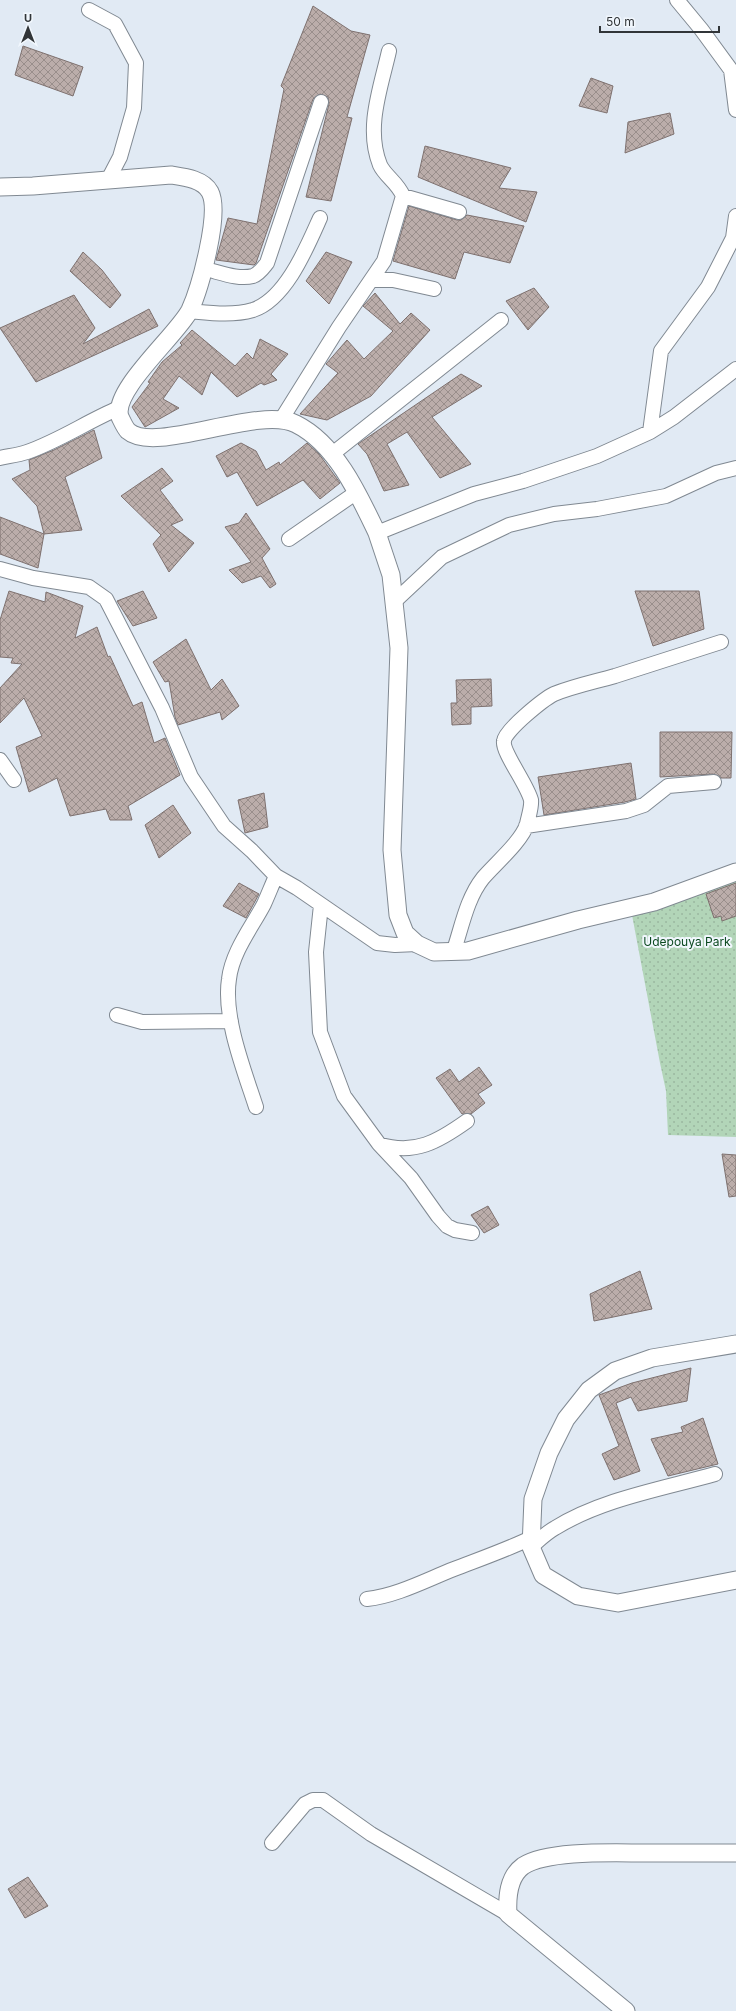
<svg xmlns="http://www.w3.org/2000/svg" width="736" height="2011" viewBox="0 0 736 2011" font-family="Inter,sans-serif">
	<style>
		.grass { fill: url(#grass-dots) }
		.building { fill: url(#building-cross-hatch); stroke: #7e716f }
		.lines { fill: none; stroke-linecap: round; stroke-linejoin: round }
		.minor-casing { stroke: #808992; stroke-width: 16 }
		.tertiary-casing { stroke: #808992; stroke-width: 19 }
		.minor { stroke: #fff; stroke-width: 14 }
		.tertiary { stroke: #fff; stroke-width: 17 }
		.labels { text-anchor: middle; stroke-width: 4; stroke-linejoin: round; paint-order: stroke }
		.park-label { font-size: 12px; fill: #0c4a21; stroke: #f1f7fd }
	</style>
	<defs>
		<pattern id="grass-dots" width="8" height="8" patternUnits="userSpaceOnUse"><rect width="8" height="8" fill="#b2d5b8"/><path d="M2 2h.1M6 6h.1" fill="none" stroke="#9ab79f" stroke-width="1.8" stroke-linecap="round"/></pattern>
		<pattern id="building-cross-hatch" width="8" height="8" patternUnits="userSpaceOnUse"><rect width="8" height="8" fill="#bbadaa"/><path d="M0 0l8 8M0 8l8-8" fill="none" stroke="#998e8b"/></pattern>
	</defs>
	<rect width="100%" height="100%" fill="#e1eaf4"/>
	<!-- grass -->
	<path class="grass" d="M736 868V1137L668 1135 666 1091 660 1063 632 915Z"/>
	<!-- building -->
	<path class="building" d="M313 6 351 31 370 35 347 117 352 118 331 201 306 197 329 104 328 97 320 94 313 99 256 263 254 265 216 260 228 218 257 224 284 89 281 86Z
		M23 46 83 67 73 96 15 75Z
		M591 78 613 86 607 113 579 106Z
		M670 113 674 134 625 153 628 122Z
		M425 146 511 168 499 188 537 192 526 222 418 177Z
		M409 206 457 220H461L467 215 524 226 510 263 464 252 455 279 393 261Z
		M83 252 102 270 121 295 110 308 70 271Z
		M326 252 352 262 329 304 306 281Z
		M534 288 549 307 528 330 506 301Z
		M375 293 400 324 411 313 430 330 371 396 327 420 300 414 338 373 326 364 347 340 364 359 393 331 363 306Z
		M74 295 95 328 83 344 149 309 158 326 36 382 0 328Z
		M192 330 235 366 247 353 253 359 260 339 288 354 271 374 277 380 264 385 261 383 237 397 211 372 202 395 179 376 163 399 179 408 145 427 132 407 150 383 148 382 162 362 182 345 180 343Z
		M461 374 482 386 432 417 471 464 440 478 407 432 387 444 409 485 384 491 367 454 358 444Z
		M94 430 102 458 65 477 82 530 44 534 37 506 12 479 30 470 29 460 54 450Z
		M241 443 256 451 266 470 279 462 280 465 307 443 319 454 340 483 320 499 303 480 257 506 237 472 227 477 216 456Z
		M162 468 173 481 160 490 183 520 171 525 194 543 169 572 153 544 161 535 121 496Z
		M246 513 270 549 262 558 276 584 270 588 261 576 242 583 229 570 251 562 225 527 239 523Z
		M0 517 44 534 38 568 0 554Z
		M9 591 45 602 46 592 83 606 75 638 97 627 108 657 110 656 133 706 142 702 154 743 165 738 180 775 128 806 132 820H110L106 809 70 816 57 778 29 792 16 747 42 736 24 698 0 723V688L22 664 11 663 13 658 0 657V620Z
		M143 591 157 618 133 626 117 601Z
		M635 591H699L704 629 653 646Z
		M186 639 211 690 222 679 239 706 222 720 220 712 178 725 175 717 169 681 165 682 153 662Z
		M491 679 492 706 471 707V724L452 725 451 703H457L456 680Z
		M660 732H732L731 778H721L713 774 660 777Z
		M631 763 636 799 625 802 544 815 538 777Z
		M264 793 268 827 245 833 238 800Z
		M173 805 191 833 159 858 145 825Z
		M239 883 259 894 246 918 223 906Z
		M736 883V916L722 921 721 916 714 918 706 894Z
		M479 1067 492 1085 478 1094 485 1103 471 1114H462L436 1078 450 1069 459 1082Z
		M722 1154 736 1155V1196L729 1197Z
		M488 1206 499 1225 484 1233 471 1215Z
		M640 1271 652 1309 594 1321 590 1294Z
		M691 1368 687 1401 638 1411 631 1397 616 1403 640 1471 614 1480 602 1454 619 1446 599 1395 632 1383Z
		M703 1418 718 1464 668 1476 651 1439 683 1432 681 1427Z
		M28 1877 48 1906 25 1918 8 1889Z"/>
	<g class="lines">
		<defs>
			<path id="minor" d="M677 0 701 29 731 70 736 110
				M89 10 115 24 136 63 134 108 120 157 108 180
				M403 196 459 212
				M205 269C219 272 238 280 253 276 259 274 263 268 267 263L321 102
				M372 280H393L434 289
				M189 311C211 313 232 316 253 310 286 299 307 247 320 218
				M281 420 339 327 384 261 403 196C398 183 385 176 380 165 365 128 381 87 389 51
				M650 432 661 351 708 287 733 238 736 216
				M331 455 501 320
				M0 458C9 456 18 455 27 452 59 441 88 421 119 408
				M377 533 474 494 523 481 597 456 650 432 674 417 736 369
				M289 539 357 492
				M0 569 33 578 89 587 106 599 162 708 191 777 224 826 252 851 276 876 297 888 377 943 395 945 417 944
				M395 601 442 557 509 525 554 514 597 509 666 496 716 473 736 468
				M0 760 14 780
				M526 826 626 811 644 805 668 786 714 782
				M321 905 316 952 320 1032 344 1096 379 1144C414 1156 439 1141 467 1121
				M454 950C462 926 467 898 483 878 495 864 522 841 527 824 528 818 532 807 531 800 527 784 502 752 504 741 505 730 544 699 554 694 574 686 594 682 615 676 650 665 686 653 721 642
				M117 1015 142 1022 231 1021
				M256 1107C244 1070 223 1017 229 979 232 952 252 927 264 904 268 895 272 885 276 876
				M379 1144 411 1178 438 1216 447 1226 455 1230 472 1233
				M531 1547C538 1541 546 1533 555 1528 602 1499 662 1489 715 1474
				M367 1599C396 1596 426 1580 454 1569 480 1559 506 1550 531 1538
				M272 1843 305 1804 313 1800H323L371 1834 508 1914"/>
			<path id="tertiary" d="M0 187 33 186 171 175C184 177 203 179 210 192 221 213 200 288 190 310 178 334 111 391 120 417 122 421 125 428 128 431 155 455 258 405 296 424 336 444 359 495 377 533L391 575 399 648 392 850 398 915 405 933 417 944 434 952 468 951 578 920 654 902 736 872
				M736 1344 652 1358 615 1371 589 1390 566 1419 549 1453 533 1499 531 1547 543 1575 578 1596 618 1603 736 1580
				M626 2011 508 1914C507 1897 508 1877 523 1866 548 1850 614 1853 644 1853 675 1853 705 1853 736 1853"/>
		</defs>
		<!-- minor casing -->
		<use href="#minor" class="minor-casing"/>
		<!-- tertiary casing -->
		<use href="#tertiary" class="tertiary-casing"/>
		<!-- minor -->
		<use href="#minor" class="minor"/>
		<!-- tertiary -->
		<use href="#tertiary" class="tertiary"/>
	</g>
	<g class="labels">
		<!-- park labels -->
		<g class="park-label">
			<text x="687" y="946">Udepouya Park</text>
		</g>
	</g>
	<!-- north arrow -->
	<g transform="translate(28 28)" stroke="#f1f7fd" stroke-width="3" paint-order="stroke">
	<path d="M0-3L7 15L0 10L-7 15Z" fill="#313538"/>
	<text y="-6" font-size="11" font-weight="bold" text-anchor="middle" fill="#313538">U</text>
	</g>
	<!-- scale -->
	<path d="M600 26v6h119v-6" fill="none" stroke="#313538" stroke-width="2"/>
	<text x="606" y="26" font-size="12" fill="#313538" stroke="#f1f7fd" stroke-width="3" paint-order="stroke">50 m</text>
</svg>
